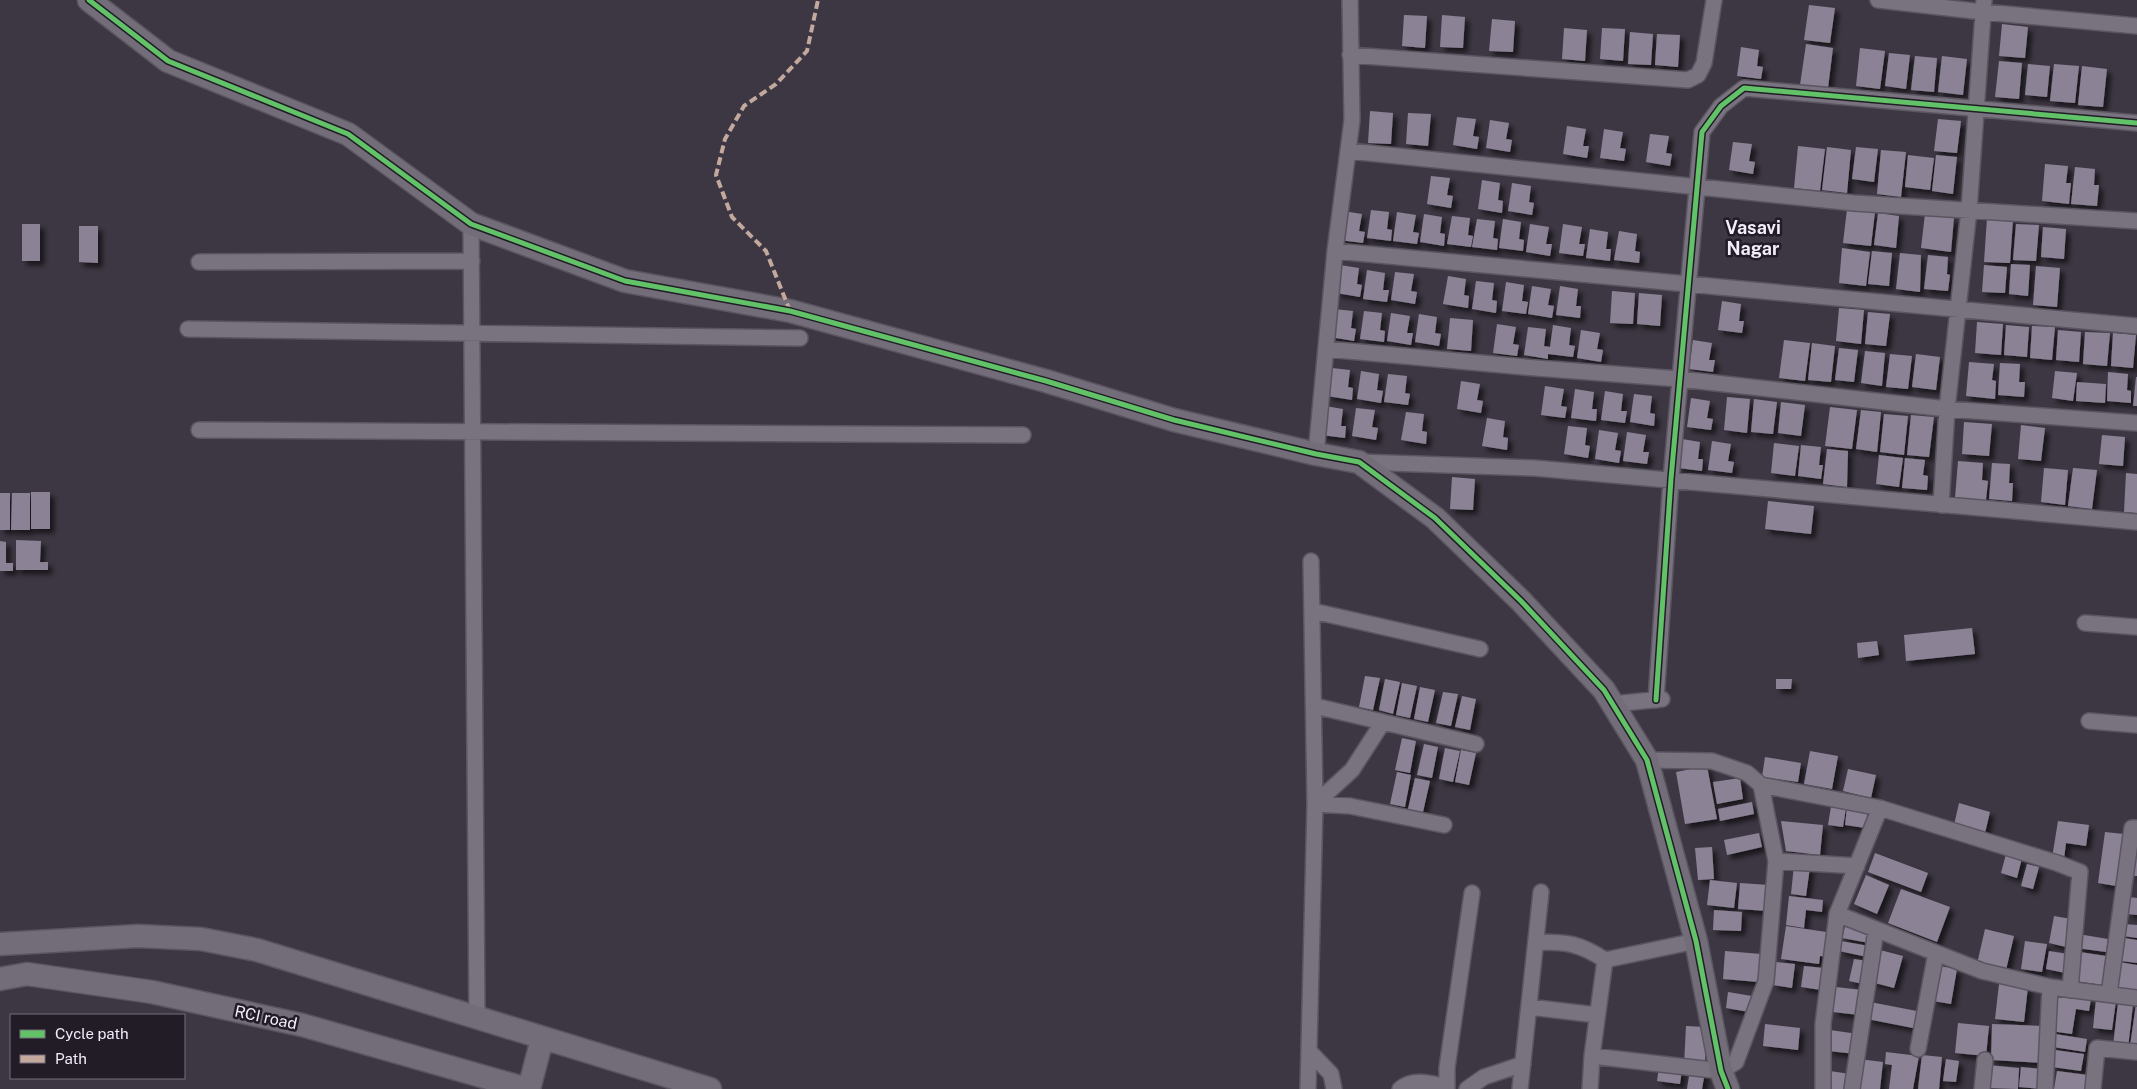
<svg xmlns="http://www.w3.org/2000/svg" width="2137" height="1089" viewBox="0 0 2137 1089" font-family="'Public Sans',sans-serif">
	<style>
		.building { fill: #8c8296; filter: url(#shadow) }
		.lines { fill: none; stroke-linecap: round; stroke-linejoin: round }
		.street-casing { stroke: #5a5560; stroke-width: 18 }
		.secondary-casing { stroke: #5a5560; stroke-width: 25 }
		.street { stroke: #78737e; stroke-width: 15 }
		.secondary { stroke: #736d79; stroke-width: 22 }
		.quiet { stroke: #c3a89e; stroke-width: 4; stroke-dasharray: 8 4; stroke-linecap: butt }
		.cycleway-casing { stroke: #211c26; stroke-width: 8 }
		.cycleway { stroke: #61c268; stroke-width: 5 }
		.labels { text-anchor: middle; stroke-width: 5; stroke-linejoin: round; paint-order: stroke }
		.street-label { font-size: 16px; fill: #f3ecfb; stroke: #211c26 }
		.neighbourhood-label { font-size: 18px; font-weight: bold; fill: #f3ecfb; stroke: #211c26 }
	</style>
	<defs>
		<filter id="shadow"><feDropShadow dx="4.5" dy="4.5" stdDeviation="2.5" flood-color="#0009"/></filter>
	</defs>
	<rect width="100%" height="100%" fill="#3d3743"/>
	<!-- building -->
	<path class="building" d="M1809 5 1835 8 1830 43 1804 40Z
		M1404 15 1427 16 1425 48 1402 46Z
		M1442 15 1465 17 1463 48 1440 47Z
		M1492 19 1515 21 1513 52 1489 51Z
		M2002 24 2028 27 2025 58 1999 56Z
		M1564 28 1587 30 1585 61 1562 59Z
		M1602 28 1625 29 1623 61 1600 59Z
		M1630 32 1653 34 1651 65 1628 64Z
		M1657 34 1680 35 1678 67 1655 65Z
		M1806 44 1833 48 1828 88 1800 85Z
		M1741 47 1759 50 1757 66 1763 67 1761 79 1737 76Z
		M1860 48 1885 51 1880 89 1856 86Z
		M1889 53 1910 55 1906 89 1885 86Z
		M1915 56 1937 58 1934 92 1911 90Z
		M1942 56 1967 59 1963 95 1938 92Z
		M1999 61 2022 63 2019 99 1995 97Z
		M2028 64 2050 66 2047 97 2025 95Z
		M2054 64 2079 66 2075 103 2050 101Z
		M2082 66 2107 69 2103 107 2078 105Z
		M1370 111 1393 113 1391 144 1368 143Z
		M1408 113 1431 114 1428 146 1406 144Z
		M1457 117 1476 119 1473 136 1479 137 1477 149 1453 145Z
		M1938 119 1961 121 1957 153 1934 151Z
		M1490 120 1509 123 1506 139 1512 140 1510 152 1486 148Z
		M1567 126 1586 129 1583 146H1589L1587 158 1563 154Z
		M1604 129 1623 132 1620 148 1626 149 1624 161 1600 158Z
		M1650 134 1669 136 1666 153 1672 154 1670 166 1646 162Z
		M1733 142 1752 144 1749 161 1755 162 1753 174 1729 170Z
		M1798 146 1825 149 1820 191 1794 188Z
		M1827 147 1851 150 1847 193 1822 190Z
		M1856 147 1878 149 1874 182 1852 179Z
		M1881 150 1906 152 1901 197 1877 194Z
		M1908 155 1934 158 1930 190 1905 187Z
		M1936 155 1957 157 1953 194 1932 191Z
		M2045 164 2068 166 2066 183H2071L2069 204 2042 201Z
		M2075 167 2095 169 2094 185H2099L2097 206 2071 204Z
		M1431 176 1450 178 1447 195 1453 196 1451 208 1427 204Z
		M1482 180 1500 183 1498 200 1503 201 1502 213 1478 209Z
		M1512 183 1531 186 1529 202 1534 203 1532 215 1508 211Z
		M1847 209 1875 212 1871 246 1843 243Z
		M1371 210 1389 212 1387 229 1392 230 1391 241 1367 238Z
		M1343 211 1362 214 1359 231 1365 232 1363 243 1339 240Z
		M1397 212 1416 215 1413 232 1419 233 1417 244 1393 241Z
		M1878 213 1899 216 1896 248 1874 245Z
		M1424 214 1442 217 1440 233 1445 234 1444 246 1420 242Z
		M1925 214 1954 218 1951 252 1921 248Z
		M1452 216 1470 218 1468 235 1473 236 1471 247 1447 244Z
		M1987 218 2013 220 2010 263 1984 262Z
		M1477 219 1495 221 1493 238 1498 239 1497 250 1472 247Z
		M1503 219 1521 222 1519 239 1524 240 1523 251 1499 248Z
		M22 224H40V261H22Z
		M1530 224 1549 227 1546 244H1552L1550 256 1526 252Z
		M1563 224 1582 227 1579 244H1585L1583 256 1559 253Z
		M2016 224 2039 225 2036 261 2013 260Z
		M79 226H98V263L79 262Z
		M2043 227 2066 229 2064 259 2041 257Z
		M1590 229 1608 232 1606 249H1611L1610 261 1586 258Z
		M1619 231 1637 234 1635 251 1640 252 1639 263 1614 260Z
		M1842 248 1870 252 1866 286 1839 283Z
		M1872 251 1892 253 1889 286 1868 284Z
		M1900 253 1921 255 1920 292 1896 289Z
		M1928 255 1948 257 1947 274 1950 275 1948 291 1924 289Z
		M2011 264 2030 265 2028 296 2009 294Z
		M1340 265 1359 268 1357 284 1362 285 1360 297 1336 293Z
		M1984 265 2007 267 2005 293 1982 292Z
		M2036 266 2060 268 2057 307 2033 305Z
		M1367 270 1385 273 1383 290H1389L1387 302 1363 299Z
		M1395 272 1414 274 1411 291 1417 292 1415 304 1391 300Z
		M1448 276 1466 279 1464 295 1469 296 1468 308 1443 304Z
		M1476 281 1494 283 1492 300 1497 301 1496 313 1472 309Z
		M1506 282 1524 285 1522 301 1528 302 1526 314 1502 311Z
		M1532 286 1551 289 1548 305 1554 306 1552 318 1528 314Z
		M1560 286 1578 289 1576 306H1581L1580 318 1556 315Z
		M1612 291 1635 293 1633 324 1610 323Z
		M1639 293 1662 295 1660 326 1637 324Z
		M1722 301 1741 304 1739 321H1744L1742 333 1718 330Z
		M1839 308 1864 310 1861 344 1836 341Z
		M1334 309 1353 311 1351 328 1356 329 1354 341 1330 337Z
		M1364 311 1382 313 1380 330 1385 331 1384 342 1360 339Z
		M1868 312 1890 314 1886 346 1865 344Z
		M1391 313 1410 316 1407 333H1413L1411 345 1387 341Z
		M1419 314 1437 317 1435 333 1441 334 1439 346 1415 342Z
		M1450 318 1473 320 1471 351 1447 349Z
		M1977 322 2003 324 2001 355 1975 353Z
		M1497 324 1516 327 1513 344 1519 345 1517 356 1493 353Z
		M1553 325 1571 328 1569 345 1575 346 1573 357 1548 354V359L1524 355 1528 327 1546 329 1544 346 1550 347Z
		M2006 325 2029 327 2027 357 2004 355Z
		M2032 326 2055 327 2052 360 2030 358Z
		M1581 330 1600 333 1597 349 1603 350 1601 362 1577 358Z
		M2058 330 2081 332 2079 362 2056 360Z
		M2085 332 2110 333 2107 366 2083 364Z
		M2113 333 2136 335 2133 368 2111 366Z
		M1693 340 1712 343 1709 360H1715L1713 372 1689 369Z
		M1784 340 1810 343 1805 381 1779 378Z
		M1812 343 1835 346 1831 382 1808 380Z
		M1839 348 1858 350 1854 382 1835 380Z
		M1865 351 1885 353 1882 386 1861 383Z
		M1890 354 1912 356 1908 389 1886 387Z
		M1916 354 1940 357 1936 390 1912 387Z
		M1969 362 1994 364 1992 380 1996 381 1995 399 1966 396Z
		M2000 363 2020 364 2019 382H2025L2024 397 1998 395Z
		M1332 368 1350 370 1348 387 1353 388 1352 400 1327 396Z
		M1361 371 1379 374 1377 390 1383 391 1381 403 1357 399Z
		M2055 371 2077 373 2073 401 2052 398Z
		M2108 372 2128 374 2127 390 2131 391V403L2107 401Z
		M1388 374 1407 376 1405 393 1410 394 1408 405 1384 402Z
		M2136 377H2137V406H2133Z
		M1461 381 1480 384 1477 400 1483 401 1481 413 1457 409Z
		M2077 382 2106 384 2105 403 2076 401Z
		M1545 386 1564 389 1561 406 1567 407 1565 418 1541 415Z
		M1575 389 1594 392 1592 409H1597L1596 421 1571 418Z
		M1605 391 1623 394 1621 411H1627L1625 423 1601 420Z
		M1634 394 1652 396 1650 413 1655 414 1654 426 1630 422Z
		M1727 397 1750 399 1747 433 1724 430Z
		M1691 398 1710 401 1707 418 1713 419 1711 430 1687 427Z
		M1754 399 1777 402 1773 434 1751 432Z
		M1781 402 1805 405 1801 436 1778 433Z
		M1325 406 1343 409 1341 426H1346L1345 438 1321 435Z
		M1830 407 1857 410 1852 449 1825 446Z
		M1356 408 1375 410 1372 427 1378 428 1376 440 1352 436Z
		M1861 410 1881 412 1877 452 1856 449Z
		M1406 412 1424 414 1422 431 1427 432 1426 444 1401 440Z
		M1884 414 1908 416 1904 455 1880 452Z
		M1911 415 1934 417 1929 457 1907 455Z
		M1487 418 1505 421 1503 437 1508 438 1507 450 1482 446Z
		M1964 422 1992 424 1989 456 1962 454Z
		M2021 425 2045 428 2041 461 2018 459Z
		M1568 426 1587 428 1585 445 1590 446 1588 458 1564 454Z
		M1599 430 1618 433 1615 450 1621 451 1619 463 1595 459Z
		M1627 432 1646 435 1643 452H1649L1647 464 1623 461Z
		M2102 435 2125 437 2123 466 2099 464Z
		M1682 439 1700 442 1698 459H1703L1702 471 1678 468Z
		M1712 441 1731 444 1728 461 1734 462 1732 473 1708 470Z
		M1774 443 1799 446 1795 476 1771 473Z
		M1801 445 1821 447 1819 465H1823L1821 479 1798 476Z
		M1827 449 1848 451 1847 487 1823 484Z
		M1879 455 1903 458 1899 487 1876 484Z
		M1905 458 1925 460 1923 475 1928 476 1927 490 1902 488Z
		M1958 461 1983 463 1982 480 1988 481 1986 500 1955 498Z
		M1992 463 2010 464 2009 483H2013L2012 501 1989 499Z
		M2044 468 2068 470 2065 505 2041 502Z
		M2073 468 2097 470 2092 509 2068 506Z
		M2126 473 2137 474V513L2124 512Z
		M1452 477 1475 479 1473 510 1450 509Z
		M31 492H50V529H31Z
		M0 493H10V530H0Z
		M12 493H30V530H11Z
		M1768 501 1814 506 1811 534 1765 529Z
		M16 540 41 541 40 562H48V570H16Z
		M0 541 6 542V563H13V571H0Z
		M1972 628 1975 654 1906 661 1904 635Z
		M1877 641 1879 655 1858 658 1857 643Z
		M1365 676 1380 678 1373 710 1359 707Z
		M1385 679 1400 682 1393 714 1379 710Z
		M1776 679H1792L1791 689H1776Z
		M1402 683 1417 686 1410 718 1396 715Z
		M1420 687 1435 690 1428 722 1414 719Z
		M1443 692 1458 694 1451 726 1436 723Z
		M1462 696 1476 699 1470 730 1455 727Z
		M1402 738 1416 741 1410 773 1395 770Z
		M1424 744 1438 747 1432 778 1417 775Z
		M1445 748 1460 751 1453 782 1439 779Z
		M1461 750 1476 753 1469 785 1455 782Z
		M1810 751 1838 756 1832 789 1804 784Z
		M1765 757 1801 763 1798 782 1762 777Z
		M1707 766 1717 819 1685 824 1676 772Z
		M1848 769 1876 775 1871 798 1843 791Z
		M1397 772 1411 775 1405 807 1390 804Z
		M1415 778 1430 781 1423 812 1408 809Z
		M1740 778 1743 799 1717 804 1713 782Z
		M1832 800 1847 802 1843 827 1828 825Z
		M1752 802 1754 814 1720 821 1718 809Z
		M1959 803 1990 812 1985 833 1954 825Z
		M1847 807 1868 810 1865 828 1845 825Z
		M1781 821 1823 825 1820 855 1786 851Z
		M2058 821 2089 825 2086 846 2066 843 2064 859 2052 858Z
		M2105 832 2124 834 2116 886 2098 883Z
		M1759 833 1762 847 1727 855 1724 840Z
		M1712 847 1714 879 1698 880 1695 848Z
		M1875 853 1928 873 1921 892 1868 872Z
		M2135 853H2137V876H2132Z
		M2006 854 2022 858 2017 878 2001 873Z
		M2027 864 2039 867 2033 889 2021 886Z
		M1794 865 1810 867 1806 896 1791 894Z
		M1866 875 1889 885 1877 914 1854 904Z
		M1710 880 1737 883 1734 908 1707 905Z
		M1740 883 1769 885 1767 911 1738 909Z
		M1901 889 1950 907 1937 942 1888 923Z
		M1789 896 1823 900 1822 912 1806 910 1804 928 1786 925Z
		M2129 897 2137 898V915L2127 914Z
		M1714 910 1742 912 1741 931 1713 930Z
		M2054 916 2071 919 2066 947 2049 943Z
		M2124 924 2137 925V938L2123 936Z
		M1786 926 1833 933 1829 957 1820 956 1819 964 1781 959Z
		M1845 927 1872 932 1869 943 1842 938Z
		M1985 929 2014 936 2006 970 1977 964Z
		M2078 934 2108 939 2106 952 2076 948Z
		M2124 938 2137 940V963L2121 961Z
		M1841 941 1869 946 1867 957 1839 951Z
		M2025 941 2047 944 2042 972 2021 969Z
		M1880 950 1903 956 1894 988 1871 982Z
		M1725 951 1761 954 1758 982 1723 979Z
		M2049 951 2068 954 2065 973 2046 969Z
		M2080 952 2106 956 2102 985 2076 981Z
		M1854 959 1867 961 1863 984 1849 981Z
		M1776 962 1795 964 1792 988 1773 985Z
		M2119 962 2137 965V991L2115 987Z
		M1804 966 1824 968 1821 990 1801 987Z
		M1939 966 1957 969 1951 1004 1933 1001Z
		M1999 984 2028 987 2024 1022 1995 1019Z
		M1836 987 1862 990 1859 1015 1833 1012Z
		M1728 992 1752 996 1749 1012 1726 1008Z
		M2055 994 2091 999 2089 1011 2076 1009 2072 1034 2050 1031Z
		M2096 999 2116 1001 2112 1030 2093 1028Z
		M1870 1002 1922 1012 1918 1029 1867 1019Z
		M2118 1003 2133 1005 2128 1048 2113 1046Z
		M2136 1004H2137V1047L2130 1046Z
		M1958 1023 1989 1026 1986 1056 1955 1053Z
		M1765 1024 1800 1028 1798 1050 1763 1046Z
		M1992 1024 2045 1026 2043 1063 1991 1060Z
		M1686 1026 1706 1027 1705 1066 1684 1065Z
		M1830 1030 1858 1034 1856 1054 1828 1051Z
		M2055 1034 2087 1039 2085 1052 2053 1047Z
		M2055 1050 2084 1054 2081 1071 2052 1067Z
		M1886 1052 1919 1056 1913 1089H1889L1892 1065 1885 1064Z
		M1922 1055 1942 1057 1939 1089H1918Z
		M1859 1059 1883 1062 1880 1089H1855Z
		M1946 1059 1959 1061 1956 1082 1943 1081Z
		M1988 1065 2019 1068 2018 1089 1986 1088Z
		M1659 1067 1682 1070 1680 1084 1657 1081Z
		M2021 1067 2042 1069 2041 1089 2019 1087Z
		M1690 1070 1705 1072 1702 1089H1687Z
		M1830 1071 1850 1074 1848 1089H1828Z
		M2057 1071 2088 1075 2086 1089H2054Z"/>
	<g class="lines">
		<defs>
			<path id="street" d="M1878 0 1983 12 2137 26
				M1350 55 1688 80 1698 75 1704 63 1714 0
				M1349 151 1854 203 2137 221
				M471 224 477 1019
				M1335 251 2137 326
				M199 262 472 261
				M188 329 800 338
				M1326 349 1536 368 1680 379 1947 409 2137 423
				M199 430 1023 435
				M1316 454 1335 251 1352 120 1350 0
				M1359 462 1534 468 2137 522
				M1941 505 1947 409 1969 210 1984 0
				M1313 611 1480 649
				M2085 623 2137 627
				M1656 700 1671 479 1702 132 1721 106 1744 88 2137 123
				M1613 704 1662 699
				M1315 706 1476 744
				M2089 721 2137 725
				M1761 785 1880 808 2057 863 2080 872 2070 990
				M1315 804 1350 806 1444 825
				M1315 804 1352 770 1383 722
				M1776 861 1857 866
				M1837 914 1982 971 2050 987 2137 998
				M1536 942C1567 942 1579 943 1605 960
				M2109 994 2132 828H2137
				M1529 1007 1597 1015
				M1918 1049 1936 953
				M1309 1051 1331 1074 1334 1089
				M1592 1056 1721 1071 1736 1062 1766 981 1776 861 1761 785 1747 773 1712 761 1647 760
				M1308 1089 1315 804 1311 561
				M1400 1089C1413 1078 1432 1083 1447 1087
				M1447 1089V1068L1472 893
				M1467 1089 1484 1077 1523 1064
				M1520 1089 1541 892
				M1590 1089 1592 1056 1605 960 1696 941
				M1823 1089V1024L1837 914 1880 808
				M1852 1089 1876 930
				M1982 1089 1985 1060
				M2045 1089 2050 987
				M2093 1089 2097 1048 2137 1052"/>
			<path id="secondary" d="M89 0 168 61 348 134 471 224 625 281 790 311 1046 381 1174 420 1316 454 1359 462 1435 518 1521 601 1604 690 1647 760 1696 941 1721 1071 1728 1089
				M0 944 138 936 201 939 257 950 710 1089
				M0 979 27 974 152 992 302 1025 527 1089
				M529 1089 542 1039"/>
		</defs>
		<!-- street casing -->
		<use href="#street" class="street-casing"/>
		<!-- secondary casing -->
		<use href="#secondary" class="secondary-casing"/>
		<!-- street -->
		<use href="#street" class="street"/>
		<!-- secondary -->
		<use href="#secondary" class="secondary"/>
		<!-- quiet -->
		<path class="quiet" d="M790 311 766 251 732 217 716 175 725 139 744 106 776 84 807 51 818 0"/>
		<defs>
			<path id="cycleway" d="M89 0 168 61 348 134 471 224 625 281 790 311 1046 381 1174 420 1316 454 1359 462 1435 518 1521 601 1604 690 1647 760 1696 941 1721 1071 1728 1089
				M1656 700 1671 479 1702 132 1721 106 1744 88 2137 123"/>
		</defs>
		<!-- cycleway casing -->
		<use href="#cycleway" class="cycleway-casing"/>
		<!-- cycleway -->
		<use href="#cycleway" class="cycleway"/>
	</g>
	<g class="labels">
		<!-- street labels -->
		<g class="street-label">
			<text transform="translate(266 1017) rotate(12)" y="6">RCI road</text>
		</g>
		<!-- neighbourhood labels -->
		<g class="neighbourhood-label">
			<text x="1753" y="234">Vasavi<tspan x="1753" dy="21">Nagar</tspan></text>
		</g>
	</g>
	<!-- legend -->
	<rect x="10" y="1014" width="175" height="65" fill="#211c26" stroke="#756f7b"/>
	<rect x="20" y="1030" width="25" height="8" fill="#61c268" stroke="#756f7b"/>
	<text x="55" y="1039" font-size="15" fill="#f3ecfb">Cycle path</text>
	<rect x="20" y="1055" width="25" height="8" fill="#c3a89e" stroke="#756f7b"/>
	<text x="55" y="1064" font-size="15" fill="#f3ecfb">Path</text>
</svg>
